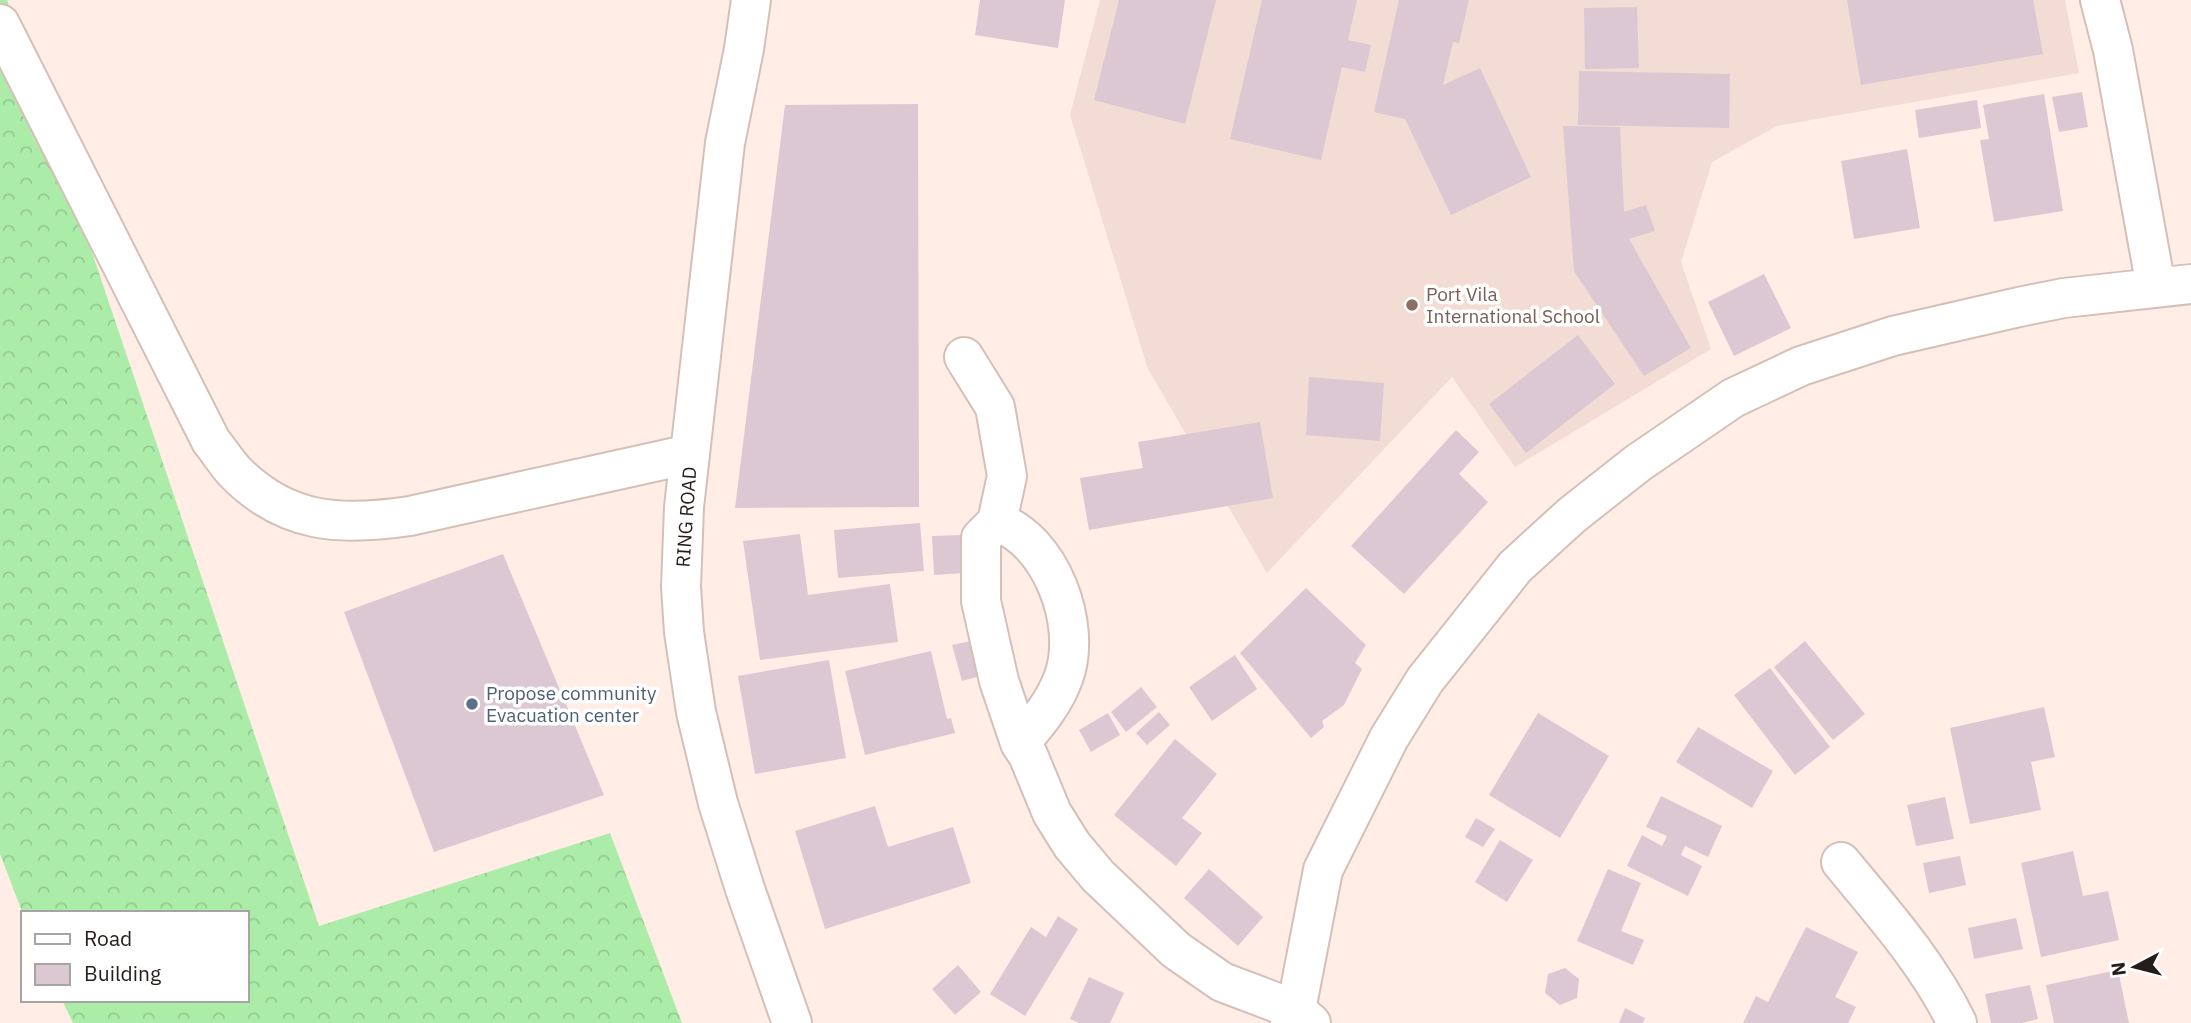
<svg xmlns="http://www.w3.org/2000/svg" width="2191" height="1023" viewBox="0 0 2191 1023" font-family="'IBM Plex Sans',sans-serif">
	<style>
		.built { fill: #f3dcd3 }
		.forest { fill: url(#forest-crowns) }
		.building { fill: #dcc8d3 }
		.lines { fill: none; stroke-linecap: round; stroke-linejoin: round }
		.minor-casing { stroke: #d4c0b7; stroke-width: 42 }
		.major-casing { stroke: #d4c0b7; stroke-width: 42 }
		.minor { stroke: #fff; stroke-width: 38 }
		.major { stroke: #fff; stroke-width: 38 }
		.education-dot { fill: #8d6e63; stroke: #fff; stroke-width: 2.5 }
		.service-dot { fill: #5c6f8a; stroke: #fff; stroke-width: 2.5 }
		.labels { text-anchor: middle; stroke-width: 7; stroke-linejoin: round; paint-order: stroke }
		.education-label { font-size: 19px; fill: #785e54; stroke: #fff; text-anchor: start }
		.street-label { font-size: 19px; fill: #241d1a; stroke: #fff }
		.service-label { font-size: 19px; fill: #4e5e75; stroke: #fff; text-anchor: start }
	</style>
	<defs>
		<pattern id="forest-crowns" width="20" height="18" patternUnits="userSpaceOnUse" patternTransform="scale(1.75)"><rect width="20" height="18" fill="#aceca9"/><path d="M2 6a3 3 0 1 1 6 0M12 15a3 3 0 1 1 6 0" fill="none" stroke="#94ca91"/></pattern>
	</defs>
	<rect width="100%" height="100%" fill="#ffede6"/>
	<!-- built -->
	<path class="built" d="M1100 0H2065L2079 73 1777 126 1712 162 1681 262 1711 349 1515 467 1452 377 1267 573 1148 369 1070 115Z"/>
	<!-- forest -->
	<path class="forest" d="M0 0H7L319 926 610 833 682 1023H73L62 1000H247V913L23 914 0 854Z"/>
	<!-- building -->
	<path class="building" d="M980 0H1065L1058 48 975 35Z
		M1119 0H1216L1185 124 1094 100Z
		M1262 0H1357L1348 40 1371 45 1365 72 1342 67 1321 160 1230 139Z
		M1399 0H1469L1459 43 1453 42 1443 85 1480 68 1531 177 1451 215 1405 119 1374 112Z
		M1847 0H2033L2043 54 1861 85Z
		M1637 7 1639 68 1585 69 1584 8Z
		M1579 71 1730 74 1729 128 1578 125Z
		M2082 92 2088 127 2059 132 2052 97Z
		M2044 94 2063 211 1994 222 1980 140 1989 139 1983 105Z
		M1977 100 1981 128 1919 138 1915 110Z
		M918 104 919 507 735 508 785 105Z
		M1563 126 1620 127 1624 212 1646 205 1655 231 1629 239 1691 348 1644 376 1574 271Z
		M1907 149 1920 228 1854 239 1841 161Z
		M1764 274 1791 328 1734 356 1708 302Z
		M1578 335 1615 384 1526 453 1489 404Z
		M1309 377 1384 383 1380 441 1306 435Z
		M1260 422 1273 498 1089 530 1080 478 1143 468 1138 442Z
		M1456 430 1479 452 1459 474 1488 502 1404 594 1351 546Z
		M920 523 924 571 838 578 834 530Z
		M800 534 808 595 890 584 898 642 760 660 743 541Z
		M962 535 964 573 934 575 932 536Z
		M503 554 604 795 434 852 344 612Z
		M1306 588 1366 645 1355 663 1362 669 1344 705 1322 721 1324 727 1311 738 1240 653Z
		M971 641 980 676 962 681 952 645Z
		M1805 641 1865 714 1833 740 1774 667Z
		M931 651 947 719 951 718 955 733 865 755 845 671Z
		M1235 655 1257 689 1212 721 1189 687Z
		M829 660 846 758 755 774 738 676Z
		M1770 668 1830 747 1795 775 1734 695Z
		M1141 687 1157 707 1126 732 1111 712Z
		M2044 707 2055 757 2031 762 2041 810 1970 824 1950 728Z
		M1159 712 1170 725 1147 745 1136 733Z
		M1108 713 1120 735 1091 752 1079 730Z
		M1538 713 1609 756 1560 838 1489 795Z
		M1698 727 1773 771 1752 808 1676 762Z
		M1175 739 1217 774 1182 818 1202 833 1176 866 1114 815Z
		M1661 796 1722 826 1708 857 1685 846 1681 855 1702 866 1688 896 1627 866 1642 835 1662 846 1667 836 1646 827Z
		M1945 797 1954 839 1916 846 1907 805Z
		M875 806 888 847 953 827 971 883 825 929 795 831Z
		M1476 818 1495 829 1483 847 1465 837Z
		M1500 840 1533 860 1507 902 1475 882Z
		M2073 851 2083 896 2108 891 2119 940 2041 957 2021 863Z
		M1960 856 1966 885 1929 893 1923 863Z
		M1209 869 1263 917 1238 946 1184 898Z
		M1608 869 1641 883 1621 931 1644 940 1633 965 1577 941Z
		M1058 916 1078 929 1025 1016 990 994 1031 927 1046 937Z
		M2016 918 2023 949 1974 959 1968 928Z
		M1806 927 1858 952 1835 997 1856 1007 1848 1023H1743L1756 996 1768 1002Z
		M958 965 981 992 955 1015 932 989Z
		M1565 968 1579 979 1577 998 1560 1005 1545 993 1548 974Z
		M2118 970 2129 1023H2054L2046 985Z
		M1089 977 1124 993 1110 1023H1079L1070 1019Z
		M2030 985 2038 1019 2022 1023H1991L1985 994Z
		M1625 1008 1645 1018 1643 1023H1619Z"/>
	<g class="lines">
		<defs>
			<path id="minor" d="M2100 0 2113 50 2156 287
				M0 24 211 441C219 451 226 462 234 471 286 525 342 526 410 516L690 454
				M964 357 995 407 1007 476 997 522 981 538V601L999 681 1020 743 1028 755 1052 813 1072 845 1098 876 1176 950 1222 982 1296 1010 1311 1023
				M997 522C1051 540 1082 624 1064 676 1055 702 1038 722 1020 743
				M1841 862C1883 913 1928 963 1957 1023
				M1290 1023 1296 1010 1323 870 1389 738 1425 680 1515 567 1572 515 1638 463 1733 398 1801 366 1893 336 2019 307 2064 298 2191 284"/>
			<path id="major" d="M751 0 744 49 725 143 684 507 681 587 684 632 696 712 718 803 745 889 792 1023"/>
		</defs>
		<!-- minor casing -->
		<use href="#minor" class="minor-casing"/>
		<!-- major casing -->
		<use href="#major" class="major-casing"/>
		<!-- minor -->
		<use href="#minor" class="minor"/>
		<!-- major -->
		<use href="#major" class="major"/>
	</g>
	<!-- markers -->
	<circle class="education-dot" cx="1412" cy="305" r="7"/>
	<circle class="service-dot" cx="472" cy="704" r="7"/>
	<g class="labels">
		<!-- education labels -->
		<g class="education-label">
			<text x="1426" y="301">Port Vila<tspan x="1426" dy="22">International School</tspan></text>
		</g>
		<!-- street labels -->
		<g class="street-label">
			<text transform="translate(686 517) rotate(-86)" y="7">RING ROAD</text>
		</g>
		<!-- service labels -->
		<g class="service-label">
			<text x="486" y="700">Propose community<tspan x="486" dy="22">Evacuation center</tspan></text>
		</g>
	</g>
	<!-- legend -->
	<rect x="21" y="911" width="228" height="91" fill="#ffffff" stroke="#a7a5a3" stroke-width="2"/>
	<rect x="35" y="934" width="35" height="10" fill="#ffffff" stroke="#a7a5a3" stroke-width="2"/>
	<text x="84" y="946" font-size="21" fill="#241d1a">Road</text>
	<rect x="35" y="964" width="35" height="21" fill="#dcc8d3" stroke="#a7a5a3" stroke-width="2"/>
	<text x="84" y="981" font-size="21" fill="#241d1a">Building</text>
	<!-- north arrow -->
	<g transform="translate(2135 967) rotate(263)" stroke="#ffffff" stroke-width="5" paint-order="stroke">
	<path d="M0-5L12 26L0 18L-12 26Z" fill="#241d1a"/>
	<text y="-10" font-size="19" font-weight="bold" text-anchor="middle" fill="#241d1a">N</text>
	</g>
</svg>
